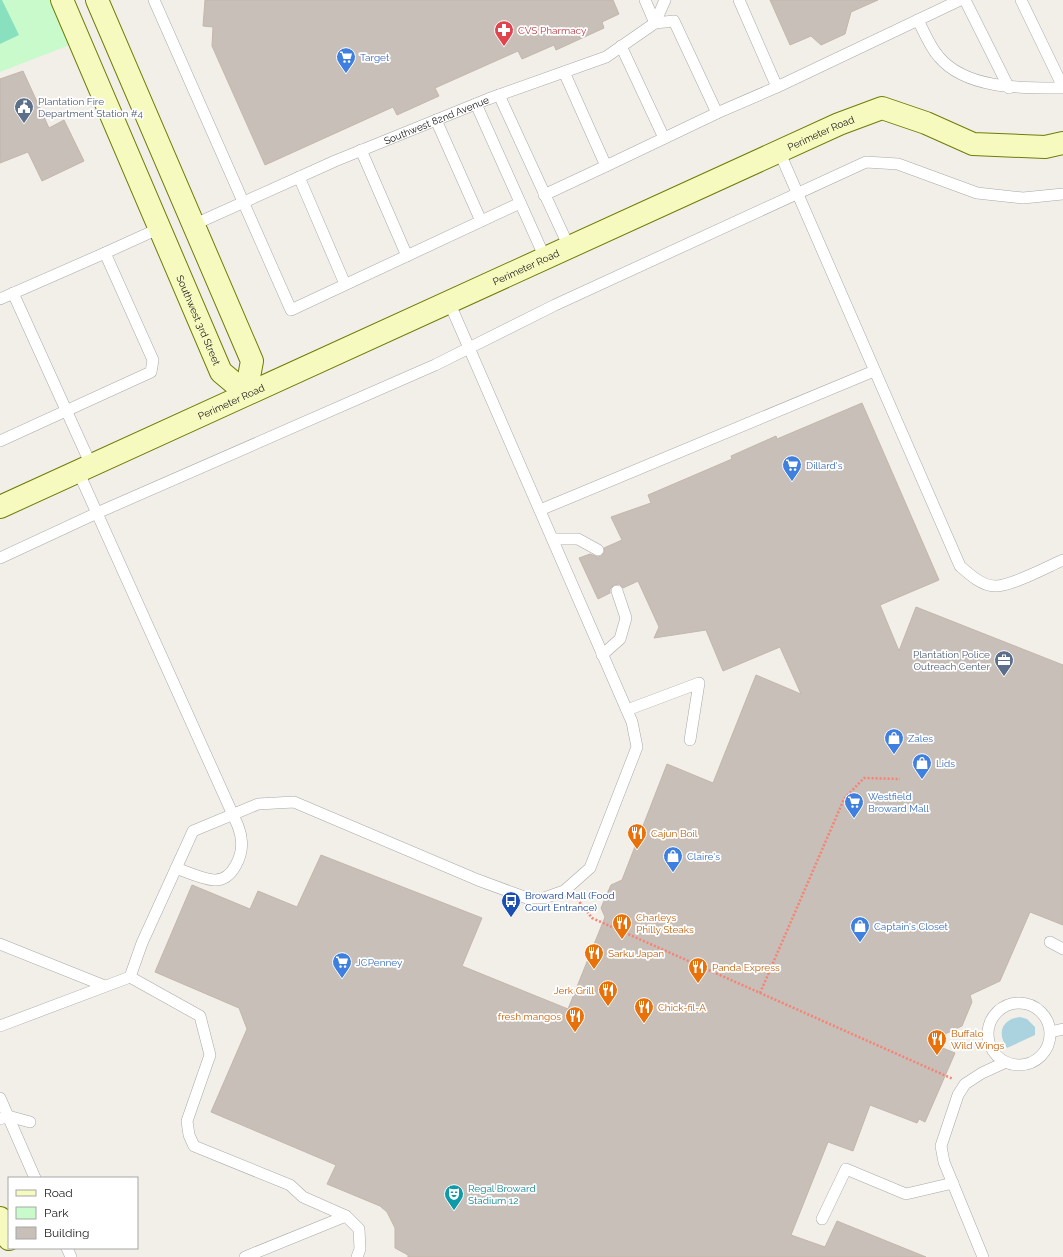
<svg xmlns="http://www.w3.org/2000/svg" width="1063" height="1257" viewBox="0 0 1063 1257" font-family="Raleway,sans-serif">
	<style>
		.park { fill: #c8facc }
		.pitch { fill: #88e0be }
		.water { fill: #aad3df }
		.building { fill: #c7bfb8; stroke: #c4b6ab }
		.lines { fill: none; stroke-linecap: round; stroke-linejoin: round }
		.lane-casing { stroke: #a9a9a9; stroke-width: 12 }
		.secondary-casing { stroke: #707d05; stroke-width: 24 }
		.path { stroke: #fa8072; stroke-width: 2.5; stroke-dasharray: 2 2; stroke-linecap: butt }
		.lane { stroke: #fff; stroke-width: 11 }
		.secondary { stroke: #f7fabf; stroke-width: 22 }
		.labels { text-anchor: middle; stroke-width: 3.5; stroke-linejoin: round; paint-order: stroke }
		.health-label { font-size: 10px; fill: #be3a42; stroke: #fff; text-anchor: start }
		.shop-label { font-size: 10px; fill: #366cbe; stroke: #fff; text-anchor: start }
		.service-label { font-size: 10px; fill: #4e5e75; stroke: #fff; text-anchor: start }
		.street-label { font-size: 10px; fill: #222; stroke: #fff }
		.food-label { font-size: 10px; fill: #c56008; stroke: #fff; text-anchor: start }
		.transit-label { font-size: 10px; fill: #164399; stroke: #fff; text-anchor: start }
		.culture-label { font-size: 10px; fill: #0d838f; stroke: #fff; text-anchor: start }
	</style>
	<rect width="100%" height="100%" fill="#f2efe9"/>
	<!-- park -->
	<path class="park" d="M0 0H62L80 41 0 72Z"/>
	<!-- pitch -->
	<path class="pitch" d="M0 0H2L19 35 0 44Z"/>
	<!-- water -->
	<path class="water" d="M1020 1017 1027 1019 1035 1027V1035L1007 1048C997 1033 1001 1020 1020 1017Z"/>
	<!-- building -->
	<path class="building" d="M205 0H613L619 14 602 22 604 28 556 50 554 45 522 59 518 51 435 88 439 96 397 115 393 107 265 165 212 46 213 27 203 26Z
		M770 0H878L851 12 845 34 821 45 811 36 790 45Z
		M23 71 49 128 64 120 84 161 42 181 28 152 0 163V79Z
		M862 403 939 580 880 605 899 651 916 607 1063 665V925L1030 912 1000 981 970 995 972 1002 962 1026 928 1042 955 1053 925 1122 919 1119 917 1123 870 1105 853 1151 828 1142 791 1235 825 1247 837 1221 926 1257H408V1255L395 1248V1228L387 1212 380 1206 327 1184 336 1165 211 1112 247 1029 239 1008 155 972 192 885 250 909 258 891 297 907 321 855 482 918 462 966 568 1009 605 917 601 908 606 896 611 885 622 880 667 764 713 783 756 675 801 694 780 647 723 671 706 630 654 638 659 627 638 581 623 588 619 584 614 585 610 589V593L598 599 579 558 590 554 598 557 601 556 604 553V548L622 540 611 517 651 503 648 495 732 459 731 456 776 436 777 439Z"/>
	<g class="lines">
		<defs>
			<g id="lane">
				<path d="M154 0 291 310 520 203"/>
				<path d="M645 0 655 23 674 21 717 113 777 87"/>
				<path d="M739 0 777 87 960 0"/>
				<path d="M965 0 1009 88"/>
				<path d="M1021 0 1063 87"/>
				<path d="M918 20C924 32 930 47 939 57 967 90 1024 88 1063 88"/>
				<path d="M621 46 664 138"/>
				<path d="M564 72 606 166 717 113"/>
				<path d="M499 95 569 247"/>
				<path d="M476 104 545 258"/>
				<path d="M436 120 481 221"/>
				<path d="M361 150 407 256"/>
				<path d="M779 151 960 566C969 574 982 586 995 586 1012 586 1047 567 1063 560"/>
				<path d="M299 177 345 284"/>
				<path d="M544 195 606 166"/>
				<path id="s1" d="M193 225 335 161 488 99 606 57 655 23 665 0"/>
				<path d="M105 253 160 228"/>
				<path d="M13 293 91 465"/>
				<path d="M0 299 105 253 153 360 151 372 0 441"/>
				<path d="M78 471 238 826C239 830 241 834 241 838 244 854 233 881 214 880 202 879 187 872 176 868"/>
				<path d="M540 510 874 371"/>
				<path d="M553 539H578L598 550"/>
				<path d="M0 558 97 513 435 365 555 305 866 162 898 164 977 193 1023 198 1063 194"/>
				<path d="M602 655 620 639 626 618 617 591"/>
				<path d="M627 710 699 683 690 740"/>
				<path d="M1050 942 1063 949"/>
				<path d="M0 944 105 986"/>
				<circle cx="1019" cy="1034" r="31"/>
				<path d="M0 1026 130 977"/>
				<path d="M1051 1032 1063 1029"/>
				<path d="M0 1098 35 1178"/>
				<path d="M0 1119 8 1116 30 1122"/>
				<path d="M822 1219 846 1169 906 1194 953 1183"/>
				<path d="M67 1248 71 1257"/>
				<path d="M245 1257 346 1216"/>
				<path d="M357 1257 360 1249 359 1229 346 1216 303 1197 290 1185 194 1146 189 1135 187 1121 210 1055 200 1016 130 977 142 943 193 831 258 804 294 802 478 880 527 898H544L564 891 590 868 637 747 632 722 449 302"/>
				<path d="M983 1257 944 1162 941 1146 958 1095 965 1084 982 1073 1006 1062"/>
			</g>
			<g id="secondary">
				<path id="s2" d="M62 0 221 372 246 393"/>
				<path d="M97 0 252 361 246 393"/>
				<path id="s3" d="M0 507 839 124 882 108 926 123 973 144 1045 147 1063 143"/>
				<path d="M0 1218 9 1239"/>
			</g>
		</defs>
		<!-- lane casing -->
		<use href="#lane" class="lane-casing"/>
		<!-- secondary casing -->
		<use href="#secondary" class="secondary-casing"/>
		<!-- path -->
		<path class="path" d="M577 899 592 918 953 1079
			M760 993 844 799 864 778 900 779"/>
		<!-- lane -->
		<use href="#lane" class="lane"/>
		<!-- secondary -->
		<use href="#secondary" class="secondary"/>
	</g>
	<!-- icons -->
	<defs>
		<symbol id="pharmacy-pin" viewBox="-11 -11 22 30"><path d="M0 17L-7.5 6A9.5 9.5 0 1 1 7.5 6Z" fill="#e0444e" stroke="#fff"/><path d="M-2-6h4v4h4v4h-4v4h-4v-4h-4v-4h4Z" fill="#fff"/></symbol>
		<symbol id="supermarket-pin" viewBox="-11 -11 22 30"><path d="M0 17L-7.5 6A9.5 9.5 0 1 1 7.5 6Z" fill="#3f7fe0" stroke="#fff"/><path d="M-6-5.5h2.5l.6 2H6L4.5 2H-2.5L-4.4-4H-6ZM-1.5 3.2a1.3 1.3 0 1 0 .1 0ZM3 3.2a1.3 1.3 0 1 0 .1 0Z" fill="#fff"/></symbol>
		<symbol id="civic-pin" viewBox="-11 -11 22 30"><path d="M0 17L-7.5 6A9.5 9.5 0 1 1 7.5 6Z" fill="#5c6f8a" stroke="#fff"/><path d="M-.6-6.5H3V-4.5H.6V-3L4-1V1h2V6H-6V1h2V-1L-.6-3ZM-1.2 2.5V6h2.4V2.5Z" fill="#fff"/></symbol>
		<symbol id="office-pin" viewBox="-11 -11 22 30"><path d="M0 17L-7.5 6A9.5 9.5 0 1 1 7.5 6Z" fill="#5c6f8a" stroke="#fff"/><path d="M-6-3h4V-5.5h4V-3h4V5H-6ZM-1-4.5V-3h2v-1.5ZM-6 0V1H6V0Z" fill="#fff"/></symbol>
		<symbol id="shop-pin" viewBox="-11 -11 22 30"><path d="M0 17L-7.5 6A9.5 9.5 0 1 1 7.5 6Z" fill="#3f7fe0" stroke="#fff"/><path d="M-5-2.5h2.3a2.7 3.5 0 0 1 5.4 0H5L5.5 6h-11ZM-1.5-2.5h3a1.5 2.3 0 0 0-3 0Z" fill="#fff"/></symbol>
		<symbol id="restaurant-pin" viewBox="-11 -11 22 30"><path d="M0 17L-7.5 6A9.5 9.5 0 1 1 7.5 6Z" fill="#e8710a" stroke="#fff"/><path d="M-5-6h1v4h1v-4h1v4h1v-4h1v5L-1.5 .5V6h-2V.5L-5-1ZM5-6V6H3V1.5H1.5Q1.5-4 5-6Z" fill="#fff"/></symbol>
		<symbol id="bus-pin" viewBox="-11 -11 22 30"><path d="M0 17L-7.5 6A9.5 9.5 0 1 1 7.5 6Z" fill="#1a4fb4" stroke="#fff"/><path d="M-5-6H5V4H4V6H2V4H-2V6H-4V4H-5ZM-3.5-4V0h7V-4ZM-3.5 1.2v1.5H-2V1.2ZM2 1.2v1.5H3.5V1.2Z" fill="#fff"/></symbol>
		<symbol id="theatre-pin" viewBox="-11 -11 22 30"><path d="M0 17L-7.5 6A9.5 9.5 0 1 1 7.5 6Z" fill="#0f9aa8" stroke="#fff"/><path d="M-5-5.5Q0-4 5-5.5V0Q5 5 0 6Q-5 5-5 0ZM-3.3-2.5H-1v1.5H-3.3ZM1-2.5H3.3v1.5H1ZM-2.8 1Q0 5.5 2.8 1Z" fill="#fff"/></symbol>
	</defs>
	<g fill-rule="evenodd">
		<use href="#pharmacy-pin" x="493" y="19" width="22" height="30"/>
		<use href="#supermarket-pin" x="335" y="46" width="22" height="30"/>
		<use href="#civic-pin" x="13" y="96" width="22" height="30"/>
		<use href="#supermarket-pin" x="781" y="454" width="22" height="30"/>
		<use href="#office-pin" x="993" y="649" width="22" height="30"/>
		<use href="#shop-pin" x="883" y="727" width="22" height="30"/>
		<use href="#shop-pin" x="911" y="752" width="22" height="30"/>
		<use href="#supermarket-pin" x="843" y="791" width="22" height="30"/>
		<use href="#restaurant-pin" x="626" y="822" width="22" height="30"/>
		<use href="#shop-pin" x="662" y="845" width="22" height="30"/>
		<use href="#bus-pin" x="500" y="890" width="22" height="30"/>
		<use href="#restaurant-pin" x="611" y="912" width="22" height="30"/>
		<use href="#shop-pin" x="849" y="915" width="22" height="30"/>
		<use href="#restaurant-pin" x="583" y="942" width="22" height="30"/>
		<use href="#supermarket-pin" x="331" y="951" width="22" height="30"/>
		<use href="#restaurant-pin" x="687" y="956" width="22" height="30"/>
		<use href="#restaurant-pin" x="597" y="979" width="22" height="30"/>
		<use href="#restaurant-pin" x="633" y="996" width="22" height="30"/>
		<use href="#restaurant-pin" x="564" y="1005" width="22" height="30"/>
		<use href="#restaurant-pin" x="926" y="1028" width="22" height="30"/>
		<use href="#theatre-pin" x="443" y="1183" width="22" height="30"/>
	</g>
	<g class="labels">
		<!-- health labels -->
		<g class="health-label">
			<text x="518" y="34">CVS Pharmacy</text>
		</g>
		<!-- shop labels -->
		<g class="shop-label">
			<text x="360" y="61">Target</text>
			<text x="806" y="469">Dillard's</text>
			<text x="908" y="742">Zales</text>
			<text x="936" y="767">Lids</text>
			<text x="868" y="800">Westfield<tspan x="868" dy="12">Broward Mall</tspan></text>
			<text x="687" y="860">Claire's</text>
			<text x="874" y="930">Captain's Closet</text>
			<text x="356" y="966">JCPenney</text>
		</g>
		<!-- service labels -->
		<g class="service-label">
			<text x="38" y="105">Plantation Fire<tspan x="38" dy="12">Department Station #4</tspan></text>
			<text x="990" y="658" text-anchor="end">Plantation Police<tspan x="990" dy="12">Outreach Center</tspan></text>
		</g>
		<!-- street labels -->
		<g class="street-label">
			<text dy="4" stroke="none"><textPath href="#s1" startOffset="265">Southwest 82nd Avenue</textPath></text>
			<text dy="4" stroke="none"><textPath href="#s3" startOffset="902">Perimeter Road</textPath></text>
			<text dy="4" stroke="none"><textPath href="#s3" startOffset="578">Perimeter Road</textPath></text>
			<text dy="4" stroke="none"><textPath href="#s2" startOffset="348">Southwest 3rd Street</textPath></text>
			<text dy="4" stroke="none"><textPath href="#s3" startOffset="254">Perimeter Road</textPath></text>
		</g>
		<!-- food labels -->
		<g class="food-label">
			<text x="651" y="837">Cajun Boil</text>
			<text x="636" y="921">Charleys<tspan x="636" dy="12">Philly Steaks</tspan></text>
			<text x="608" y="957">Sarku Japan</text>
			<text x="712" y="971">Panda Express</text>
			<text x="594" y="994" text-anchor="end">Jerk Grill</text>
			<text x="658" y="1011">Chick-fil-A</text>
			<text x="561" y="1020" text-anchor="end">fresh mangos</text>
			<text x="951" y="1037">Buffalo<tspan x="951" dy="12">Wild Wings</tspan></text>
		</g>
		<!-- transit labels -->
		<g class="transit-label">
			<text x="525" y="899">Broward Mall (Food<tspan x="525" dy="12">Court Entrance)</tspan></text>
		</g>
		<!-- culture labels -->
		<g class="culture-label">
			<text x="468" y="1192">Regal Broward<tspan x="468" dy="12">Stadium 12</tspan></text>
		</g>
	</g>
	<!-- legend -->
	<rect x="8" y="1177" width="130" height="72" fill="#ffffff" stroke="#a7a7a7"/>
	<rect x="16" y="1190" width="20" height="6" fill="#f7fabf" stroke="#a7a7a7"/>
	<text x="44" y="1197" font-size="12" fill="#222222">Road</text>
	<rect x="16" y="1207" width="20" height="12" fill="#c8facc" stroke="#a7a7a7"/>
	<text x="44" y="1217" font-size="12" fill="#222222">Park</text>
	<rect x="16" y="1227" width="20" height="12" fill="#c7bfb8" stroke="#a7a7a7"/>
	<text x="44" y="1237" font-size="12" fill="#222222">Building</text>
</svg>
